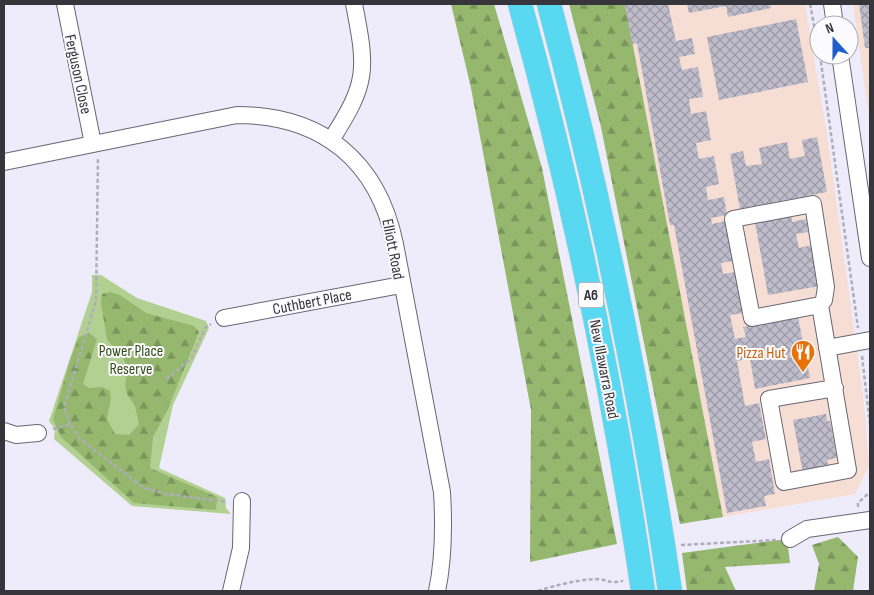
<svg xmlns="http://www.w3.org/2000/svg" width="874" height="595" viewBox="0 0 874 595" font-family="'Sofia Sans Condensed',sans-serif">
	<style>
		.commercial { fill: #f7ded5 }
		.green { fill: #b2d091 }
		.forest { fill: url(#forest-firs) }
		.building { fill: url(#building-cross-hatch) }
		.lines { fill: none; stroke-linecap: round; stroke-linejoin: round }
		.minor-casing { stroke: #686673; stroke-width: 18 }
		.highway-casing { stroke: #cfcfd0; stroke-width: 25 }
		.path { stroke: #afadb9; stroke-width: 2.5; stroke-dasharray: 4 2.5; stroke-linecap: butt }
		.minor { stroke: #fff; stroke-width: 16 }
		.highway { stroke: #58d8f1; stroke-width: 24 }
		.labels { text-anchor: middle; stroke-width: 4; stroke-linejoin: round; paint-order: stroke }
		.shield { fill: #fbfbfe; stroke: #717076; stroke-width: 1 }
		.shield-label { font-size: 15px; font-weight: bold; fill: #36353b }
		.street-label { font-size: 16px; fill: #36353b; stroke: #fbfbfe }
		.park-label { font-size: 16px; fill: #354c17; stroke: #fbfbfe }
		.food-label { font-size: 16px; fill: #c56008; stroke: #fbfbfe; text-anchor: end }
	</style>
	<defs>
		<pattern id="forest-firs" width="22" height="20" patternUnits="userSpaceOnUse" patternTransform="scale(1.25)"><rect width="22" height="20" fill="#95b86e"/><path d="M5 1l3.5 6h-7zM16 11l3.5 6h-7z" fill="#7a965c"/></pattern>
		<pattern id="building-cross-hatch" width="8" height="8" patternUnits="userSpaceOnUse" patternTransform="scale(1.25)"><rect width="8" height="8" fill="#bfbccb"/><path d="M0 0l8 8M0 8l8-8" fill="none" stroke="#9c9aa6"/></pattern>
	</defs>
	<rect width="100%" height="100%" fill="#eeecfb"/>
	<!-- commercial -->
	<path class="commercial" d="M625 4H805L827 134 864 402 869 466 855 494 723 517Z
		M853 4H870V123Z"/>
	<!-- green -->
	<path class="green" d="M92 275H101L137 298 206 321 209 328 173 405 159 468 225 498 226 508 231 514 132 506 54 439 55 429 49 421 92 292Z"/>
	<!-- forest -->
	<path class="forest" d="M451 4H494L542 168 617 544 530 562 531 410 471 88Z
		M569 4H625L723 517 680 524 601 127Z
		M111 292 120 295 146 313 194 326 199 332 167 411 153 437 150 468 217 497 216 510 134 503 61 437 53 419 70 360 79 337 89 333 97 339 83 384 89 388 102 387 110 391 111 398 107 419 115 434 129 435 139 424 135 406 127 394 125 385 128 369 122 356 107 340 101 303 102 294Z
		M838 537 858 557 853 591H814L819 564 812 545Z
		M787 539 790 563 725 567 736 591H687L682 553Z"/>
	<!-- building -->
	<path class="building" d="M625 4H668L676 41 692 38 695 54 679 57 682 70 698 67 703 97 689 99 691 114 706 111 711 140 696 143 699 159 714 156 719 184 706 187 708 200 724 197 727 215 711 218 712 224 725 221 733 261 721 263 723 274 736 272 744 313 730 315 735 339 746 337 743 327 798 317 810 378 755 389 750 358 737 361 745 406 759 403 766 439 752 442 756 462 769 459 775 494 764 496 766 506 727 513 674 225H670L637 43 632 44Z
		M687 4H770L771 8 728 17 726 6 689 13Z
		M859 4H870V48H865Z
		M796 19 808 82 719 100 707 37Z
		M817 137 827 192 740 209 730 154 743 151 746 166 762 164 759 148 787 142 790 159 805 156 802 140Z
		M791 215 792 222 806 219 808 232 796 234 799 248 812 245 820 286 768 295 755 222Z
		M826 414 827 421H830L837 458 827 460 829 469 803 473 793 420Z"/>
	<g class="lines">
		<defs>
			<path id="minor" d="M65 4 93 144
				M832 4 835 25
				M840 55 870 258
				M331 140C368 83 367 70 354 4
				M4 162 237 115C322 115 378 161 395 244L442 492C444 526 444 558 437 591
				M820 305 824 300 826 287 813 204 733 219 752 318 820 305 848 470 784 482 769 399 835 388
				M224 318 401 285
				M827 348 870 340
				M4 431 16 435 38 433
				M790 539 807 529 870 520
				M231 591 241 548 242 501"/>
			<path id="highway" d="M520 4C573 197 614 393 643 591
				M549 4C600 197 641 393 670 591"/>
		</defs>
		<!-- minor casing -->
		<use href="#minor" class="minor-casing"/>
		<!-- highway casing -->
		<use href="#highway" class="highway-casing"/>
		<!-- path -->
		<path class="path" d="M810 4 819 51
			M820 55 858 328
			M862 356 870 424
			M166 379 191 359 205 328 211 324
			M70 424 64 407 96 301 98 157
			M53 429 70 424 80 439 144 488 166 494 228 502
			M858 507V503L870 492
			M681 545 776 540
			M538 591C556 585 577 580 596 579 607 579 607 584 622 581V580"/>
		<!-- minor -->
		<use href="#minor" class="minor"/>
		<!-- highway -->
		<use href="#highway" class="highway"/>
	</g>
	<!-- icons -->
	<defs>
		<symbol id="restaurant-pin" viewBox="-11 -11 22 30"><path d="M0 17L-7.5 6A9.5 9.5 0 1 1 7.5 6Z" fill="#e8710a" stroke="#fbfbfe"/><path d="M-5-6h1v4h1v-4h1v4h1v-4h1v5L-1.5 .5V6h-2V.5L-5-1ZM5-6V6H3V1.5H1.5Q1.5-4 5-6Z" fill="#fff"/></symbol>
	</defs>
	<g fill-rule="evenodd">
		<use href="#restaurant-pin" x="789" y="338" width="28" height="38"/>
	</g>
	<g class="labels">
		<!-- shield labels -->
		<rect class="shield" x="578.5" y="282.5" width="25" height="25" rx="4"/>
		<g class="shield-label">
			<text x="591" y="300">A6</text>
		</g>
		<!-- street labels -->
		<g class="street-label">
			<text transform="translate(79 74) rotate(78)" y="6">Ferguson Close</text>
			<text transform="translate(394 249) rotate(79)" y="6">Elliott Road</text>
			<text transform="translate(312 301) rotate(-11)" y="6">Cuthbert Place</text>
			<text transform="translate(605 369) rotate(79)" y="6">New Illawarra Road</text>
		</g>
		<!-- park labels -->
		<g class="park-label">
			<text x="131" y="356">Power Place<tspan x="131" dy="18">Reserve</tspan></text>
		</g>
		<!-- food labels -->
		<g class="food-label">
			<text x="786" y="358">Pizza Hut</text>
		</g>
	</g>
	<!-- border -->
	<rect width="874" height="595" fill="none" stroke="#36353b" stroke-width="10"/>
	<!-- north arrow -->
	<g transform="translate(834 40) rotate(339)"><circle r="24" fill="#fbfbfe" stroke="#acacb0"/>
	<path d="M0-4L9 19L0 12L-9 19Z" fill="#1f5dca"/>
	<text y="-8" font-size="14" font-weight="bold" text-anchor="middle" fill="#36353b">N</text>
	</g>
</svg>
